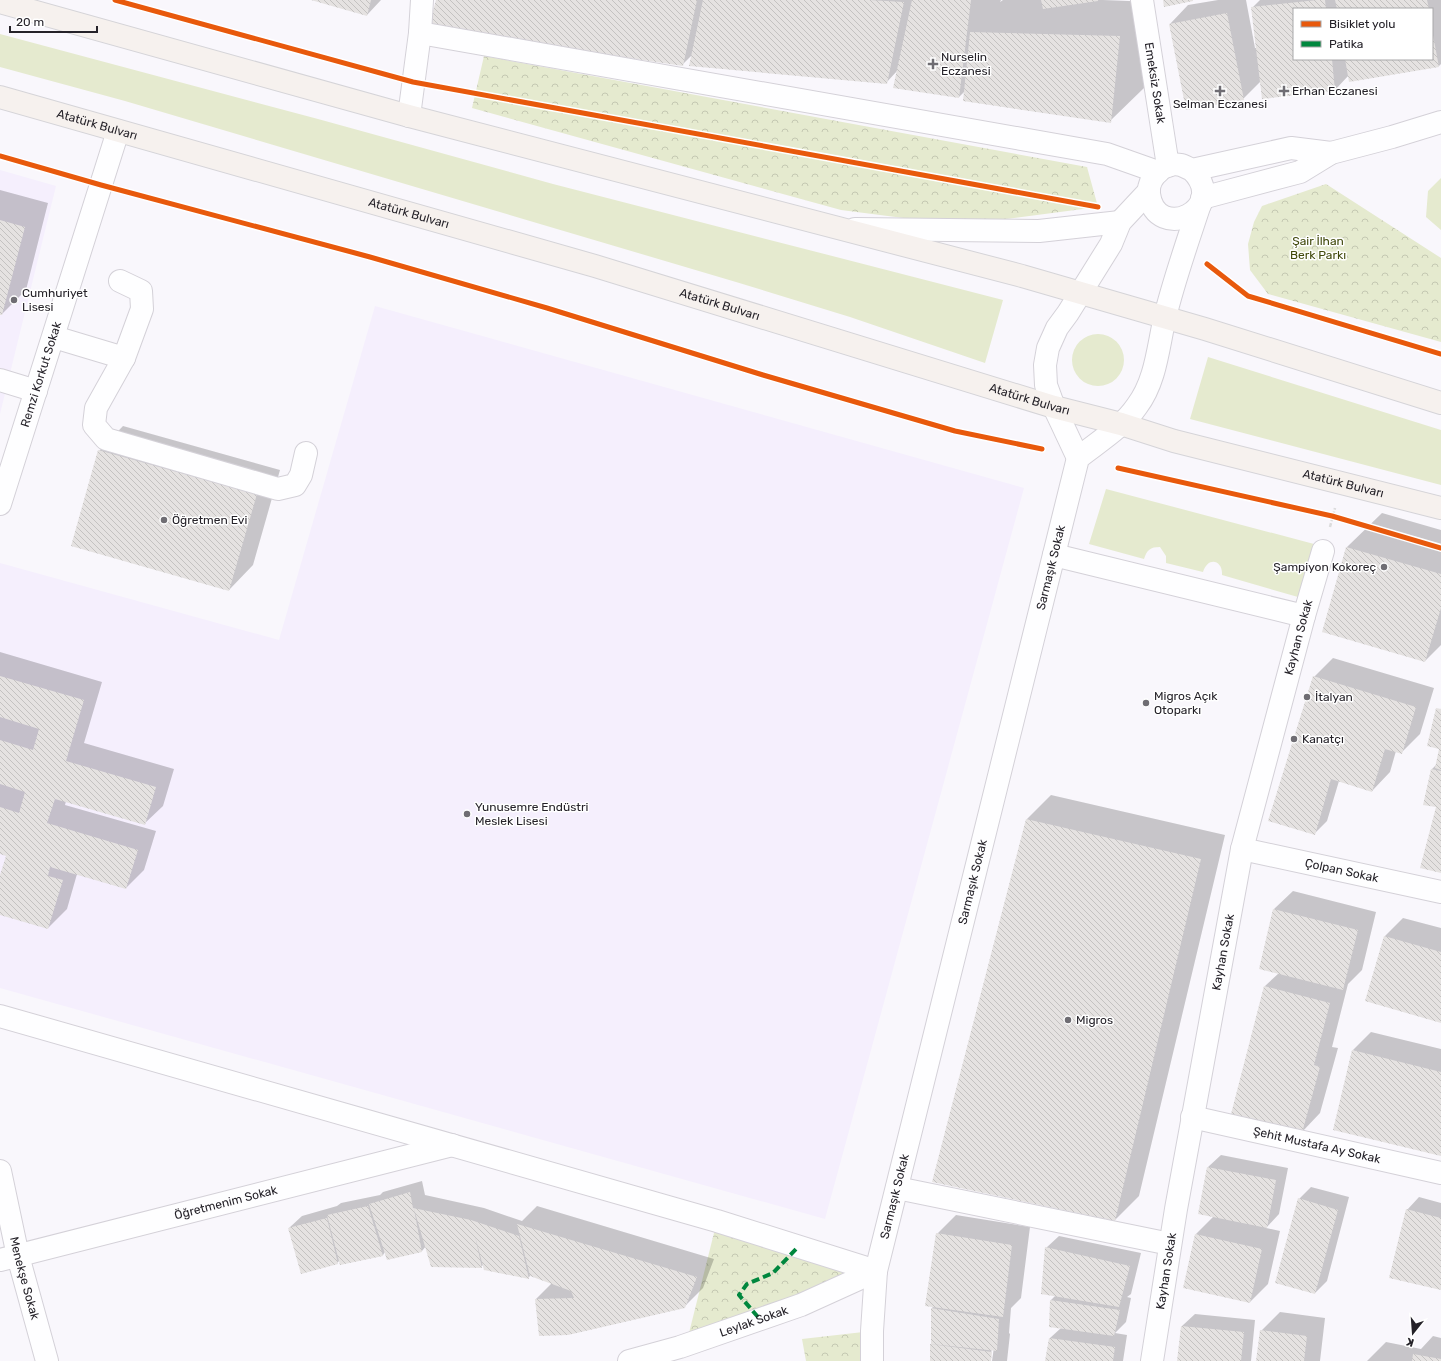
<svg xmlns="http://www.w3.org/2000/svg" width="1441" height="1361" viewBox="0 0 1441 1361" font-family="Rubik,sans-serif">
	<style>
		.built { fill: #f5effd }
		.grass { fill: #e5eacf }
		.park { fill: url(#park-crowns) }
		.shadow { fill: #0003; fill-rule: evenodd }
		.building { fill: url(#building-back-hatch) }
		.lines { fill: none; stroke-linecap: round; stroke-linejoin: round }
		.minor-casing { stroke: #d4d1d8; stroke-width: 24 }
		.major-casing { stroke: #d5d4d8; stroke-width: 24 }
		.path { stroke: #dbdbdc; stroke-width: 2.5; stroke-dasharray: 4 2; stroke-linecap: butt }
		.minor { stroke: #fefeff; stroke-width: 22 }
		.major { stroke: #f6f1ee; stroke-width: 22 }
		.quiet { stroke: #00873e; stroke-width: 4; stroke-dasharray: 8 4; stroke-linecap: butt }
		.cycleway-casing { stroke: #fff; stroke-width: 8 }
		.cycleway { stroke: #e8590c; stroke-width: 5 }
		.poi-dot { fill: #6f6d73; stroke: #fff; stroke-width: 1.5 }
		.labels { text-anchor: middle; stroke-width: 3; stroke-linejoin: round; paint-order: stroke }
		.poi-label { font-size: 12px; fill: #252229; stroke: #fff; text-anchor: start }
		.street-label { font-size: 12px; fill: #252229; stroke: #fff }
		.park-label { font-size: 12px; fill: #41490c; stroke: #fff }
	</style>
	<defs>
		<pattern id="park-crowns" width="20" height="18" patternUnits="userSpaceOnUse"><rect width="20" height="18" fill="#e5eacf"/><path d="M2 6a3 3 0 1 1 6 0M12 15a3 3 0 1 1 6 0" fill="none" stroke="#c4c8b2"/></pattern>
		<pattern id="building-back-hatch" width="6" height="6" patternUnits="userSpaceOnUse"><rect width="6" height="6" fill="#e5e2e1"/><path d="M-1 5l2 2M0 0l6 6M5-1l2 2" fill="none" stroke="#c4c2c1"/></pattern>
	</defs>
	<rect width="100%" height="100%" fill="#f9f7fc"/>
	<!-- built -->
	<path class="built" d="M0 170 56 186 0 414Z
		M375 306 1024 488 825 1219 0 988V563L279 640Z"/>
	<!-- grass -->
	<path class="grass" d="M0 34 318 119 553 184 1003 300 985 363 850 317 736 282 125 101 0 67Z
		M1441 178V230L1426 217 1428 191Z
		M1072 360a26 26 0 1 1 52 0a26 26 0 1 1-52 0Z
		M1208 357 1441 430V485L1190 419Z
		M1106 489 1314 544 1298 597 1222 575C1223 560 1208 556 1203 572L1166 563V556L1160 547C1150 547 1147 550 1144 559L1089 544Z"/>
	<!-- park -->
	<path class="park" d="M484 56 1087 167 1098 207 998 220H919L841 210 472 108Z
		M1326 184 1441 258V342L1268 294 1250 270 1248 244 1254 222 1262 206Z
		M717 1221 876 1271 686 1345Z
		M872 1331V1361H806L802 1339Z"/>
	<!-- shadow -->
	<path class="shadow" d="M313 0H381L367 15Z
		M437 0H1001L1000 2 1003 0H1103L1154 2 1145 87 1110 121 965 91 959 97 897 71 886 83 692 55 682 65Z
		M1218 0H1246L1255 48H1257L1252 8 1260 0H1441V64L1439 66 1350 81 1349 75 1335 90 1261 81 1243 99 1170 24 1188 5ZM1294 9H1432V59H1294Z
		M0 190 48 203 26 290 2 314H0Z
		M123 426 280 470 253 565 229 590 99 451Z
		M1382 513 1441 530V645L1425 661 1323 631 1347 547Z
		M0 652 102 682 84 743 174 769 163 806 144 824 66 801 65 805 156 831 144 870 126 888 77 874 67 909 48 928 0 914V878L7 855 0 853Z
		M1333 658 1434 688 1420 734 1401 753 1396 751 1390 772 1372 791 1339 781 1327 821 1315 833 1314 677Z
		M1441 749V872L1437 806 1424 804 1432 769 1437 764Z
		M1051 795 1225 835 1139 1196 1115 1220 933 1181 1027 819Z
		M1293 891 1376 912 1362 970 1348 984 1332 1047 1338 1048 1320 1113 1302 1132 1265 986 1279 973 1274 909Z
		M1403 918 1441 928V1022L1367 1001 1385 936Z
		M1371 1032 1441 1049V1155L1353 1050Z
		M1221 1155 1288 1168 1279 1214 1266 1228 1280 1231 1268 1284 1250 1302 1196 1234 1214 1216 1199 1213 1208 1167Z
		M422 1181 425 1195 484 1208 522 1221 537 1206 714 1259 703 1288 684 1307 536 1299 552 1283 531 1275 528 1278 483 1265 481 1267 426 1246 422 1251 387 1259 385 1252 383 1255 341 1264 340 1260 337 1263 289 1228 302 1216 337 1206 341 1203 380 1195 383 1192Z
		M1311 1187 1349 1197 1327 1281 1315 1293 1299 1199Z
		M1419 1197 1441 1203V1289L1407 1210Z
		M956 1215 1030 1227 1021 1298 1011 1308 1009 1333 1010 1334 1007 1361H992L994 1347H992L990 1361H931V1345L933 1343 932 1308 934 1306 937 1234Z
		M1059 1236 1141 1253 1131 1294 1127 1297 1131 1298 1126 1322 1115 1333 1127 1335 1123 1361H1046L1050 1338 1061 1328 1050 1326 1051 1300 1056 1295 1046 1248Z
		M1280 1312 1325 1318 1320 1361H1257L1261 1331Z
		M1195 1314 1255 1320 1251 1361H1178L1182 1326Z
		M1433 1336 1441 1338V1361H1367L1386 1342 1421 1349Z"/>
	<!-- building -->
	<path class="building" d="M311 0H371L367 16Z
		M436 0H697L683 66 428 28Z
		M703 0H869L904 2 887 84 689 66Z
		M912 0H971L959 98 893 88Z
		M1041 0H1098V1L1043 9Z
		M1163 0H1193V1L1164 7Z
		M1317 0H1325L1326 9H1294V59H1332L1335 91 1262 99 1251 7Z
		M1335 0H1427L1429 9H1337Z
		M1227 13 1244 100 1186 110 1169 24Z
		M1432 30 1439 67 1349 82 1345 59H1432Z
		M970 32 1120 36 1111 123 963 101Z
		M0 220 25 227 2 315H0Z
		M98 450 257 494 229 591 71 546Z
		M1346 547 1441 574V608L1425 662 1322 632Z
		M0 676 84 700 66 761 156 787 145 825 55 799 47 823 138 850 126 889 50 867 48 876 63 880 48 929 0 915V875L6 856 0 854V807L19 813 25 792 0 784V740L33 750 39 729 0 717Z
		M1313 676 1416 707 1402 754 1385 749 1372 792 1331 779 1315 835 1268 821Z
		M1436 708 1441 709V770L1435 768 1439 749 1427 746Z
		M1431 769 1441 771V873L1420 868 1436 807 1423 805Z
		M1026 819 1201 859 1115 1221 932 1182Z
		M1273 909 1358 930 1343 990 1259 969Z
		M1384 936 1441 952V1023L1365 1001Z
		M1264 986 1330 1003 1314 1065 1320 1067 1302 1133 1231 1114Z
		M1352 1050 1441 1072V1156L1333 1130Z
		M1207 1167 1276 1180 1267 1228 1198 1214Z
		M410 1192 413 1208 471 1220 519 1236 529 1279 484 1270 475 1236 482 1268 431 1267 414 1209 422 1252 387 1260 369 1204Z
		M1298 1198 1338 1210 1315 1294 1275 1283Z
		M368 1206 383 1256 340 1265 327 1215Z
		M1406 1209 1441 1218V1290L1389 1278Z
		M327 1218 338 1264 301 1274 288 1228Z
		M517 1224 697 1277 685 1308 568 1335 539 1336 535 1299 574 1298 571 1291 530 1276Z
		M936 1233 1012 1245 1003 1317 925 1306Z
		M1195 1234 1262 1249 1250 1303 1183 1288Z
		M1045 1247 1130 1266 1119 1307 1041 1294Z
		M1050 1300 1120 1310 1114 1336 1049 1327Z
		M931 1308 999 1319 997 1351 931 1344Z
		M1181 1326 1244 1332 1241 1361H1177Z
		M1260 1330 1307 1336 1304 1361H1256Z
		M1049 1338 1115 1347 1113 1361H1045Z
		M930 1344 992 1352 991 1361H930Z
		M1413 1354 1441 1359V1361H1412Z"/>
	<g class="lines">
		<defs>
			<g id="minor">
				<path id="s1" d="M1142 0 1168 166"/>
				<path d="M420 33 1107 154 1158 172"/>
				<path d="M409 116 420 33 422 0"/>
				<path d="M1192 170C1231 209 1156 244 1149 194 1147 178 1164 161 1181 165 1184 166 1188 168 1192 170L1291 148 1331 153"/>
				<path d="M1202 198 1300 172 1331 153 1392 137 1441 122"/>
				<path d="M855 229 1039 231 1120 222"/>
				<path d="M120 281 141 291 142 309 124 358 96 408 94 425 106 439 278 489 295 485 301 475 306 453"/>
				<path d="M54 337 124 358"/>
				<path d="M0 380 36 391"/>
				<path d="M1078 458 1054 407 1046 385 1045 365 1048 348 1057 328 1068 313 1111 244 1120 222 1149 191"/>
				<path id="s2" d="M0 504 118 131"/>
				<path d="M1054 555 1304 616"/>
				<path id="s3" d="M1242 849 1441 892"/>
				<path d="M0 1016 717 1221 876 1271"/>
				<path id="s4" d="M1192 1117 1441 1173"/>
				<path id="s5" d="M0 1171 18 1256 47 1361"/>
				<path d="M897 1188 1170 1244"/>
				<path id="s6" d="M0 1260 452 1145"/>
				<path id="s7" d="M629 1361 680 1347 801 1305 876 1271"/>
				<path id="s8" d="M872 1361V1331L876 1271 1078 458C1098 442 1122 428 1137 406 1156 381 1158 347 1165 317 1174 280 1187 243 1199 207"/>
				<path id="s9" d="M1152 1361 1176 1209 1242 849 1304 616 1323 551"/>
			</g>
			<g id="major">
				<path d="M0 2 409 116 1022 276 1205 329 1441 403"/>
				<path id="s10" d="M0 97 595 266 1054 407 1121 424 1174 441 1441 508"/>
			</g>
		</defs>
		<!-- minor casing -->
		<use href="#minor" class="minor-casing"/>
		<!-- major casing -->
		<use href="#major" class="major-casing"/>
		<!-- path -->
		<path class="path" d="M1330 527 1335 508"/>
		<!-- minor -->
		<use href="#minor" class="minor"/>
		<!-- major -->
		<use href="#major" class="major"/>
		<!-- quiet -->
		<path class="quiet" d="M758 1317 739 1295 747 1284 773 1273 798 1247"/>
		<defs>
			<path id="cycleway" d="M115 0 413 82 1098 207
				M0 156 101 185 370 257 547 308 763 375 955 431 1042 449
				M1207 264 1248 296 1441 354
				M1118 468 1332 516 1441 548"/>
		</defs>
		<!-- cycleway casing -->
		<use href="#cycleway" class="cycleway-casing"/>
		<!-- cycleway -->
		<use href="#cycleway" class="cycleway"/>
	</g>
	<!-- markers -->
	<g class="poi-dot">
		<path d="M931 58h4v4h4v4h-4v4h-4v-4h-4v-4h4z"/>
		<path d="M1218 85h4v4h4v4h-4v4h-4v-4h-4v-4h4z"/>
		<path d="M1282 85h4v4h4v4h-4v4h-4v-4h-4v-4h4z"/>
		<circle cx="14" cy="300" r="4"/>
		<circle cx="164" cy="520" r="4"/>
		<circle cx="1384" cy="567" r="4"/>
		<circle cx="1307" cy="697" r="4"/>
		<circle cx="1146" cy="703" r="4"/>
		<circle cx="1294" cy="739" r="4"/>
		<circle cx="467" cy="814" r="4"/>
		<circle cx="1068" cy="1020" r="4"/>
	</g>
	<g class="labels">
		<!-- poi labels -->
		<g class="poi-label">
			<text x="941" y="61">Nurselin<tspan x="941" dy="14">Eczanesi</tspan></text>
			<text x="1292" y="95">Erhan Eczanesi</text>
			<text x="1220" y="108" text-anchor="middle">Selman Eczanesi</text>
			<text x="22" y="297">Cumhuriyet<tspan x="22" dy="14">Lisesi</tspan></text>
			<text x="172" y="524">Öğretmen Evi</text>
			<text x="1376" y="571" text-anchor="end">Şampiyon Kokoreç</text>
			<text x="1154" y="700">Migros Açık<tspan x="1154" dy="14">Otoparkı</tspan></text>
			<text x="1315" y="701">İtalyan</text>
			<text x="1302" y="743">Kanatçı</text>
			<text x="475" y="811">Yunusemre Endüstri<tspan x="475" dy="14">Meslek Lisesi</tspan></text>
			<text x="1076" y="1024">Migros</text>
		</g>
		<!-- street labels -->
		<g class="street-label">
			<text dy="4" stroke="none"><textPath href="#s1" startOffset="84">Emeksiz Sokak</textPath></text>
			<text dy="4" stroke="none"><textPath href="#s10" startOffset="101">Atatürk Bulvarı</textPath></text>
			<text dy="4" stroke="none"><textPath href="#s10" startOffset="425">Atatürk Bulvarı</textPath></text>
			<text dy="4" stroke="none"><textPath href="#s10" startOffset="749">Atatürk Bulvarı</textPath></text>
			<text dy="4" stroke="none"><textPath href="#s2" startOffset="136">Remzi Korkut Sokak</textPath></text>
			<text dy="4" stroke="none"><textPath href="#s10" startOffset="1073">Atatürk Bulvarı</textPath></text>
			<text dy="4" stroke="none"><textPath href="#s10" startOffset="1398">Atatürk Bulvarı</textPath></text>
			<text dy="4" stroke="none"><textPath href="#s8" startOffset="815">Sarmaşık Sokak</textPath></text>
			<text dy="4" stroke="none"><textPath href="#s9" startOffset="739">Kayhan Sokak</textPath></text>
			<text dy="4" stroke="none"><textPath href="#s3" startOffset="102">Çolpan Sokak</textPath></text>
			<text dy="4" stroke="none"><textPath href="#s8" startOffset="491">Sarmaşık Sokak</textPath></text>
			<text dy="4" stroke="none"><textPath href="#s9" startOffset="415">Kayhan Sokak</textPath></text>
			<text dy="4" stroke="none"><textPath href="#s4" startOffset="128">Şehit Mustafa Ay Sokak</textPath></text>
			<text dy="4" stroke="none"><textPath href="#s8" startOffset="167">Sarmaşık Sokak</textPath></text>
			<text dy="4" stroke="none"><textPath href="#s6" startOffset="233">Öğretmenim Sokak</textPath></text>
			<text dy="4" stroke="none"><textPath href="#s9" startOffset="91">Kayhan Sokak</textPath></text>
			<text dy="4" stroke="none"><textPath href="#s5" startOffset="110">Menekşe Sokak</textPath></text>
			<text dy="4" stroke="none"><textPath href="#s7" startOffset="131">Leylak Sokak</textPath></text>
		</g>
		<!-- park labels -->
		<g class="park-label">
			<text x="1318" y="245">Şair İlhan<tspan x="1318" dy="14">Berk Parkı</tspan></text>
		</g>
	</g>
	<!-- legend -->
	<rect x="1293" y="8" width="140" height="52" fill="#ffffff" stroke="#a8a7a9"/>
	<rect x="1301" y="21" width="20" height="6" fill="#e8590c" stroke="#a8a7a9"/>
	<text x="1329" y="28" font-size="12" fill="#252229">Bisiklet yolu</text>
	<rect x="1301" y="41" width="20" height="6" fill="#00873e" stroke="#a8a7a9"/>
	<text x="1329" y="48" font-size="12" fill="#252229">Patika</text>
	<!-- north arrow -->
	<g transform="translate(1413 1333) rotate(197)" stroke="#ffffff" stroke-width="3" paint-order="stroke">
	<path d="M0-3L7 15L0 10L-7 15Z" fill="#252229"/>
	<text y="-6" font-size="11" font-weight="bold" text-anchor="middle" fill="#252229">K</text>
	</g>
	<!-- scale -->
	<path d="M10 26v6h87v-6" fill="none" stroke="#252229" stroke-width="2"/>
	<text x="16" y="26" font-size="12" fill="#252229" stroke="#ffffff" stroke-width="3" paint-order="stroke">20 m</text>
</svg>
